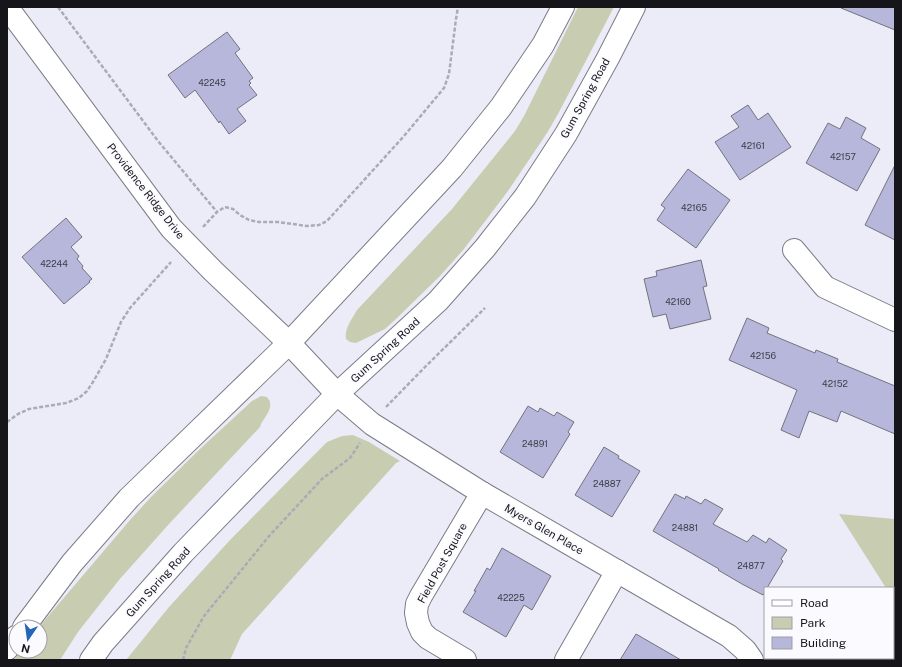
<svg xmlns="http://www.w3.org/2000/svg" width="902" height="667" font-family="'Public Sans',sans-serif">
  <rect width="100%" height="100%" fill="#ececf8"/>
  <!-- green -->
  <g fill="#c8cdb2">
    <path d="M578 7H614L558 114 547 133 508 191 464 249 440 276 397 318 385 329 356 343 350 342 346 339C344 329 352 319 357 310L452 209 515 131 524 116Z"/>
    <path d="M261 396 267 397C268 399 270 400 270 403 272 411 262 419 260 427L169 524 119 580 78 632 60 660H14L21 651H40V627H39L130 520 151 497 201 448 252 401Z"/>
    <path d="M353 435 369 442 400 461 396 463 242 634 230 660H126L169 607 230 540 307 462 327 442 342 436Z"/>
    <path d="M839 514 895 519V602L893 598V588H886Z"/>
  </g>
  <!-- building -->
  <g fill="#b7b7db" stroke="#73737e">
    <path d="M841 7H895V30L841 8Z"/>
    <path d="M227 32 240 49 235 53 253 78 249 81 251 83 249 85 257 95 237 109 246 121 229 134 220 121 219 123 195 90 185 98 168 75Z"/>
    <path d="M748 105 758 120 768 113 791 147 740 180 715 142 739 127 731 116Z"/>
    <path d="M846 117 866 128 861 138 880 149 857 191 806 163 828 123 840 129Z"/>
    <path d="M895 165V240L865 225Z"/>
    <path d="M688 169 730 200 696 248 657 220 665 208 661 205Z"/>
    <path d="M66 218 82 237 71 247 79 256 77 259 83 266 82 268 92 279 89 281 90 282 64 304 22 257Z"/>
    <path d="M701 260 707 286 703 287 711 319 670 329 666 314 653 317 644 279 657 276 656 271Z"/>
    <path d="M747 318 769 328 767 333 815 353 816 350 838 359 837 362 895 386V434L841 411 837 422 809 411 799 438 781 430 797 390 729 360Z"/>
    <path d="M528 406 538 412 540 408 554 416 557 412 574 422 568 432 570 434 543 478 500 452Z"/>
    <path d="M604 447 619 456 618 458 640 471 612 517 575 495Z"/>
    <path d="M675 494 685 499 686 496 701 504 705 499 723 509 713 524 747 542 753 535 766 543 769 538 787 550 781 559 783 561 767 588H765V592L763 595 742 584 718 570 719 569 653 531Z"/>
    <path d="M502 548 551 576 532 610 524 605 506 637 463 612 476 591H474L487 568 490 570Z"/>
    <path d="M636 634 681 660H620Z"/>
  </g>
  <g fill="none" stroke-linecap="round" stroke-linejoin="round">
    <defs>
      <g id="minor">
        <path d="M7 7 171 228 213 271 289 343 337 394 372 424 482 493 729 636 745 650 752 660"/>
        <path d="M794 250 825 287 895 320"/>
        <path d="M465 660 428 638 422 632 418 623 416 613 417 604 421 596 482 493"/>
        <path d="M566 660 617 571"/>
      </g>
      <g id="secondary">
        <path d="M24 627 72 563 129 498 289 343 452 168 501 107 543 45 563 7"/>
        <path d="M7 649 16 637"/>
        <path d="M91 660 103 643 183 553 337 394 438 301 485 248 525 197 566 134 608 58 634 7"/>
      </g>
    </defs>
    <!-- minor casing -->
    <use href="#minor" stroke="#7b7c86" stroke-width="24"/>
    <!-- secondary casing -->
    <use href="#secondary" stroke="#7b7c86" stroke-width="24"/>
    <!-- path -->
    <g stroke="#ababb4" stroke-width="2.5" stroke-dasharray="4 2" stroke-linecap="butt">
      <path d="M58 7 158 141 217 212"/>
      <path d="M203 227 217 212 225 207 233 209 240 215 249 220 259 222H278L307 226 319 225 327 221 404 136 444 88 449 74 456 19 458 7"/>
      <path d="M386 407 425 367 485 308"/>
      <path d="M7 422 18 414 29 409 66 403 79 398 87 391 93 382 106 359 121 322 130 308 171 262"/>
      <path d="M183 660 186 648 204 616 270 535 322 479 350 458 360 443"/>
    </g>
    <!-- minor -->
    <use href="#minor" stroke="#fff" stroke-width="22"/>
    <!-- secondary -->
    <use href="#secondary" stroke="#fff" stroke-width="22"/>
  </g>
  <g text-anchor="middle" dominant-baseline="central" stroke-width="4" stroke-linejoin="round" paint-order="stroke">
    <!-- number labels -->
    <g font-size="9" fill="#3e3e4a">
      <text x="212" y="82">42245</text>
      <text x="753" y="145">42161</text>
      <text x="843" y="156">42157</text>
      <text x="694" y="207">42165</text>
      <text x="54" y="263">42244</text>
      <text x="678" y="301">42160</text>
      <text x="763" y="355">42156</text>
      <text x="835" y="383">42152</text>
      <text x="535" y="443">24891</text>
      <text x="607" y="483">24887</text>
      <text x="685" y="527">24881</text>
      <text x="751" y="565">24877</text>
      <text x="511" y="597">42225</text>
    </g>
    <!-- street labels -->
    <g font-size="11" fill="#16161a" stroke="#fafaff">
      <text transform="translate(585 98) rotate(-61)">Gum Spring Road</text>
      <text transform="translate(146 191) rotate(52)">Providence Ridge Drive</text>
      <text transform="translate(385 350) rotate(-43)">Gum Spring Road</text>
      <text transform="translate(544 529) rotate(30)">Myers Glen Place</text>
      <text transform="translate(442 563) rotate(-61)">Field Post Square</text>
      <text transform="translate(158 582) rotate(-48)">Gum Spring Road</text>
    </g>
  </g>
  <!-- border -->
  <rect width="902" height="667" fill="none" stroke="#16161a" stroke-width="16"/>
  <!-- legend -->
  <rect x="764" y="587" width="130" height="72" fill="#fafaff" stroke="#9f9fa3"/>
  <rect x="772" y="600" width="20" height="6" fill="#ffffff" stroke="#9f9fa3"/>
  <text x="800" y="607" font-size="12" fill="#16161a">Road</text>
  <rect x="772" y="617" width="20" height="12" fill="#c8cdb2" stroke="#9f9fa3"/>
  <text x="800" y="627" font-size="12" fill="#16161a">Park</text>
  <rect x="772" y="637" width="20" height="12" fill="#b7b7db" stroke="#9f9fa3"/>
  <text x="800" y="647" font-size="12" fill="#16161a">Building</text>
  <!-- north arrow -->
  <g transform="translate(28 639) rotate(193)"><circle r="19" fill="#fafaff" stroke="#9f9fa3"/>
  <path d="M0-3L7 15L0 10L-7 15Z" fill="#2366b7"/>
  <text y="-6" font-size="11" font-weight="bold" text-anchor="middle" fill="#16161a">N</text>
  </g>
</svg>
